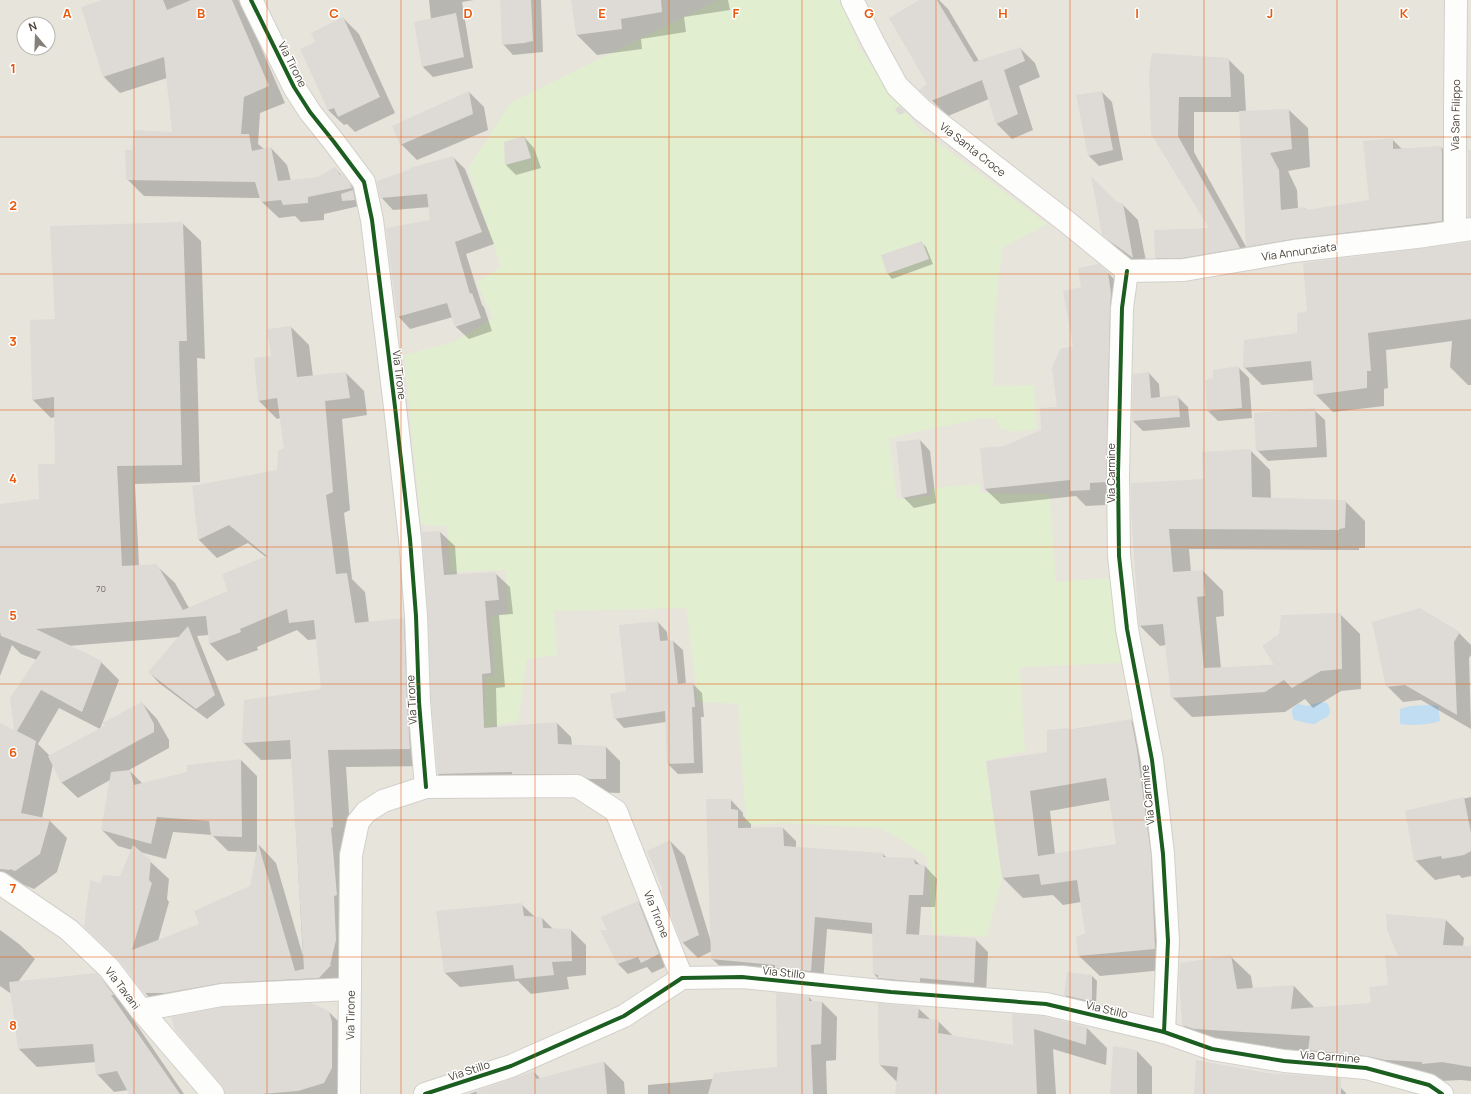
<svg xmlns="http://www.w3.org/2000/svg" width="1471" height="1094" font-family="Manrope,sans-serif">
  <rect width="100%" height="100%" fill="#f4f2ee"/>
  <!-- residential -->
  <path fill="#e7e4dc" fill-rule="evenodd" d="M0 0H1471V1094H0ZM24 24H48V48H24Z"/>
  <!-- green -->
  <path fill="#e1eecf" d="M718 0H841L859 47 890 92 918 128 1047 224 1002 248 994 324 993 386 1034 385 1037 429 1013 432 1000 428 996 419 982 418 889 438 897 500 932 495V488L980 484V493L1050 494 1056 582 1112 578 1125 663 1020 667 1025 751 986 761 1002 878 987 937 933 934 926 855 881 828 785 823 746 825 738 704 698 702 686 608 554 611 557 655 527 659 518 721 484 728 485 677 494 676 491 616 507 614 506 570 450 572 447 526 421 525 404 355 454 342 493 318 476 282 501 267 468 169 510 103Z"/>
  <!-- water -->
  <g fill="#c0ddf1">
    <path d="M1321 702 1327 703C1332 712 1331 716 1321 720 1319 721 1316 724 1313 724 1309 724 1299 721 1294 720L1292 714V709L1298 704 1307 706Z"/>
    <path d="M1427 705 1438 706 1440 721C1426 725 1414 726 1400 724V709L1410 706Z"/>
  </g>
  <!-- shadow -->
  <g fill="#0003" fill-rule="evenodd">
    <path d="M105 0H238L242 4 285 103 260 113 258 144 264 149 271 148 287 165 291 181 318 178 335 168 368 204 324 214V220L301 222 295 216 279 218 262 202 261 198 144 196 127 179 133 151 173 133 167 78 120 93 103 76Z"/>
    <path d="M429 0H474L462 2 473 68 433 77 423 67 431 19Z"/>
    <path d="M501 0H541L543 52 513 55 503 44Z"/>
    <path d="M572 0H728L730 10 684 17 686 32 641 39 642 49 597 55 577 35Z"/>
    <path d="M921 0H939L948 9 979 61 1020 48 1035 63 1040 77 1019 86 1033 130 1012 139 997 124 989 99 948 116 921 90 928 85Z"/>
    <path d="M343 18 359 34 395 113 355 132 347 124 344 125 328 110 316 43Z"/>
    <path d="M1228 59 1244 75 1246 112 1289 110 1308 128 1310 167 1288 171 1297 190 1298 209 1305 208 1308 211 1370 201 1392 139 1402 149 1441 147 1459 166 1461 239 1266 265 1248 246 1240 112H1194V152L1255 263 1171 273 1156 258 1211 229 1150 73Z"/>
    <path d="M469 92 484 107 488 130 417 160 401 144Z"/>
    <path d="M1102 92 1112 102 1123 160 1099 166 1088 155Z"/>
    <path d="M524 137 534 148 541 168 516 175 506 165Z"/>
    <path d="M453 157 465 169 494 244 466 254 482 305 484 307 492 331 469 339 456 327 453 317 410 329 398 316 431 221 430 207 393 210 381 197Z"/>
    <path d="M1117 203 1122 204 1138 220 1148 272 1119 250 1103 234Z"/>
    <path d="M182 223 201 241 205 359 197 358 200 482 135 484 139 566 156 565 175 583 189 608 229 591 266 557 248 543 217 558 199 540 194 486 278 471 285 449 281 418 277 419 259 401 255 359 272 357 291 327 309 345 313 377 346 373 364 391 367 415 342 419 350 510 344 513 352 579 365 592 369 623 403 619 421 637 428 766 346 767 351 845 348 982 163 1011 145 993 101 884 121 877 132 850 118 846 102 830 110 780 78 798 62 783 53 764 42 818 49 820 67 838 57 872 34 889 0 875V724L16 732 37 660 21 654 12 645 0 676V505L40 500 56 465 55 417 51 418 33 400 31 321 56 320ZM297 630 308 640 317 639 322 690 243 742 261 760 292 759 303 956 276 863 259 845 257 850V776L241 760 188 766V773L143 784 129 770 169 748V740L157 719 142 703 104 723 106 726 100 729 119 680 101 662 68 646 180 637 149 672 159 683 207 719 225 705 197 636 209 635V643L227 661 258 650 257 647ZM59 708 100 729 50 756 38 744ZM173 832 212 835 228 851 258 852 251 887 200 925 158 941 169 902 167 899 169 879 140 852 166 859Z"/>
    <path d="M921 242 926 247 933 264 892 279 888 274 882 256Z"/>
    <path d="M1471 243V385H1468L1450 367 1452 341 1386 350 1388 388 1384 389V406L1333 412 1315 394 1314 380 1262 385 1244 367 1298 334 1309 312Z"/>
    <path d="M1108 273 1123 288 1121 497 1105 498V505L1086 506 1076 496 1001 504 985 489 982 449 1005 447 1042 431 1058 407 1074 346Z"/>
    <path d="M1238 367 1249 378 1252 418 1218 421 1208 411Z"/>
    <path d="M1149 373 1159 384 1160 398 1177 396 1188 407 1190 427 1143 431 1133 421 1134 375Z"/>
    <path d="M1314 410 1325 420 1327 457 1268 461 1257 450Z"/>
    <path d="M920 440 930 451 936 503 914 508 903 497Z"/>
    <path d="M1250 450 1270 470 1271 499 1345 501 1365 521V548H1359V550L1189 549 1191 572 1203 571 1223 591 1224 616 1216 617 1221 668 1276 665 1280 635 1340 614 1360 634 1361 689 1341 691 1313 708 1305 699 1285 712 1192 717 1172 697 1166 645 1160 646 1140 626 1132 513 1204 480Z"/>
    <path d="M440 532 455 546 457 575 495 573 510 587 513 614 499 615 505 687 496 688 497 728 557 723 571 737 572 745 606 747 620 761V793L453 788 438 774Z"/>
    <path d="M658 622 667 632 668 641H673L683 650 686 684 692 683 702 693 704 717H701L703 773 678 774 668 764 666 722 624 728 615 718Z"/>
    <path d="M1459 633 1471 645V655L1469 658 1471 729 1421 700 1403 702 1387 686Z"/>
    <path d="M1131 720 1152 741 1175 969 1100 976 1079 956 1086 934 1081 902 1063 905 1053 895 1023 898 1003 878 987 762 1048 753 1067 729 1069 730ZM1111 800 1117 845 1055 854 1050 811Z"/>
    <path d="M1471 797V876L1462 878 1459 875 1435 880 1415 860 1406 811Z"/>
    <path d="M731 800 743 813V816L751 824V829L783 828 796 841V848L883 854 887 858 914 859 921 866H925L937 879 935 907H921L919 936 975 939 988 952 986 995 886 987 874 974 873 934 827 929 823 983 725 971 712 959V951L698 958 683 943 664 890 670 841 685 856 711 942Z"/>
    <path d="M638 902 648 912 669 965 652 973 647 967 628 974 618 964 609 931Z"/>
    <path d="M521 904 535 917 542 918 554 930H571L586 945V975L567 977 569 989 531 994 518 981 460 987 445 973Z"/>
    <path d="M1446 920 1464 938 1463 946 1471 947V1081L1461 1080 1441 1081 1203 1045 1183 1025 1230 956 1251 976 1253 989 1294 986 1314 1007V1009L1372 1004 1389 986 1399 957Z"/>
    <path d="M0 930 19 944 35 959 18 982 96 974 114 992 130 1012H128L184 1094H130L128 1090 114 1092 97 1074 96 1062 37 1067 19 1049 12 991 10 993 0 986Z"/>
    <path d="M1092 976 1097 981 1096 1005 1070 1000 1065 995Z"/>
    <path d="M809 997 813 1002H822L837 1017 836 1060 826 1061 827 1094H648V1085L713 1079 778 1068Z"/>
    <path d="M918 1008 931 1020 938 1021 954 1037 1014 1047 1013 1015 1087 1028 1107 1048 1106 1065 1053 1049 1056 1094H896L897 1082 880 1065Z"/>
    <path d="M329 1012 347 1030 346 1094H226Z"/>
    <path d="M1137 1051 1152 1067V1094H1111Z"/>
    <path d="M604 1062 624 1082 625 1094H469L534 1072 541 1079Z"/>
    <path d="M1267 1074 1332 1079 1346 1093V1094H1195Z"/>
  </g>
  <!-- building -->
  <g fill="#dedbd6" fill-rule="evenodd">
    <path d="M102 0H163L167 10 191 0H232L269 86 244 97 241 134H249L252 151 271 147 278 181 318 177 335 167 340 175 343 174 352 188 308 197V203L283 205 281 200 261 202 255 182 126 180 125 150H132L134 130 172 132 164 57 103 77 81 7Z"/>
    <path d="M500 0H531L533 41 524 43 502 45Z"/>
    <path d="M571 0H661L662 12 621 19 622 29 576 35Z"/>
    <path d="M919 0H937L974 62 1020 47 1025 61 1004 70 1018 114 996 124 982 80 931 101 919 90 927 84 889 18Z"/>
    <path d="M456 13 464 57 422 67 414 22Z"/>
    <path d="M343 17 380 97 338 117 334 108 328 110 300 49 315 42 311 33Z"/>
    <path d="M1152 53 1229 58 1231 97H1179L1178 136 1240 248 1183 258H1155L1154 230 1209 228 1151 134 1149 73Z"/>
    <path d="M469 91 473 114 400 145 392 126Z"/>
    <path d="M1102 91 1113 150 1088 156 1076 95Z"/>
    <path d="M899 106 906 112 899 115 895 109Z"/>
    <path d="M1289 109 1292 149 1270 153 1279 170 1281 210 1305 207 1306 210 1369 200 1363 141 1393 138V149L1441 146 1442 152V221L1293 239 1246 247 1239 111Z"/>
    <path d="M524 136 531 158 505 165 504 142Z"/>
    <rect x="1468" y="150" width="3" height="67"/>
    <path d="M453 156 482 232 455 242 470 294 472 293 481 318 455 327 447 303 397 317 386 228 430 220 427 194 380 198 377 181 411 169 410 168Z"/>
    <path d="M1091 176 1117 202 1123 203 1133 258 1102 235Z"/>
    <path d="M353 190 355 200 342 201 341 194Z"/>
    <path d="M183 222 187 341H179L182 465 117 466 122 566 157 564 183 610 228 591 222 574 267 556 229 525 198 540 192 486 277 470 278 451 284 448 277 398 258 401 254 358 271 356 267 329 291 326 297 377 346 372 350 398 325 401 333 492 326 495 336 574 347 573 355 623 404 618 407 702 410 749 328 750 333 827 331 828 337 895 334 896 336 940 330 965 332 964 319 978 221 983 165 993H144L118 959 84 927 90 880 100 883 103 875 120 876 133 845 151 860 149 880 152 883 132 950 199 924 194 911 250 886 258 843 295 971 304 969 290 740 242 743 244 700 321 689 314 620 289 623 287 609 240 629 241 632 209 644 206 616 36 629 102 661 82 712 41 690 17 731 36 741 21 813 50 819 40 854 15 871 10 869V870L0 869V723L14 730 10 698 41 652 1 636 0 632V504L39 499 38 464H55L54 397 32 400 30 320 55 319 50 226Z"/>
    <path d="M922 241 929 259 887 274 881 255Z"/>
    <path d="M1471 242V319L1368 333 1371 371H1367V388L1314 395 1311 361 1243 368 1244 340 1297 333V313L1307 311 1303 263 1426 248Z"/>
    <path d="M1099 264 1108 272 1111 293 1110 308 1106 482 1090 483V490L1070 491V480L984 489 980 448 1004 446 1041 430 1040 408 1057 407 1052 368 1060 349 1073 346 1063 291 1081 287 1078 268Z"/>
    <path d="M1239 366 1242 408 1207 411 1205 380 1213 378V370Z"/>
    <path d="M1149 372 1151 398 1178 395 1180 417 1132 421 1133 374Z"/>
    <path d="M1315 408 1317 447 1256 451 1254 413Z"/>
    <path d="M920 439 927 493 902 498 896 442Z"/>
    <path d="M1251 449 1252 497 1346 500 1345 528 1339 529V530L1169 529 1173 572 1203 570 1205 596 1197 597 1204 668 1274 665 1262 646 1279 634 1281 615 1341 613 1342 669 1321 671 1292 688 1284 680 1265 692 1171 698 1163 624 1139 626 1131 513V483L1203 479 1202 452Z"/>
    <path d="M440 531 444 575 496 572 499 600 485 601 491 673 482 674 484 728 557 722 558 744 606 746V779H589L577 774H512V772L438 774 431 701 428 616 422 532Z"/>
    <path d="M1420 608 1460 632 1454 642 1457 715 1405 685 1386 687 1372 622Z"/>
    <path d="M658 621 660 641 673 640 678 684 693 682 695 707H692L694 763 667 764 665 711 614 719 610 694 626 691 619 625Z"/>
    <path d="M188 626 215 695 196 709 148 672Z"/>
    <path d="M142 702 154 724V732L61 783 48 756 106 725 102 723Z"/>
    <path d="M1131 719 1137 750 1151 855 1155 949 1078 956 1076 937 1085 933 1077 880 1041 885 1039 874 1002 878 986 761 1047 752V730L1068 728V730ZM1106 778 1116 844 1038 856 1030 791Z"/>
    <path d="M241 759 242 837 211 836 209 821 157 817 151 844 101 830 111 772 130 770 134 785 187 772V765Z"/>
    <path d="M1464 797 1471 833V851L1464 855 1442 859 1441 856 1414 861 1405 811Z"/>
    <path d="M706 799H731V809L738 810V828L783 827 784 846 884 853 883 857 914 858 915 864 925 865 923 895H909L906 934 976 938 974 983 920 978V982L878 978V975L873 974 872 923 815 917 811 971 775 968V965L711 959Z"/>
    <path d="M670 840 699 935 682 943 661 890H663L647 851Z"/>
    <path d="M638 901 659 954 641 963 638 957 617 964 600 930H607L601 917Z"/>
    <path d="M522 903 524 916 542 917 543 928 571 929 572 961 552 962 554 975 515 979 513 965 444 973 436 911Z"/>
    <path d="M1386 914 1446 919 1443 945 1471 946V1067L1442 1062 1422 1064V1062L1385 1060 1367 1056 1308 1050 1310 1036 1194 1029 1182 1025 1179 980 1180 963 1231 955 1237 989 1294 985 1291 1009 1371 1003 1369 987 1388 985 1385 955 1398 956 1387 930Z"/>
    <path d="M1067 972 1092 975V1000H1089V1001L1064 995Z"/>
    <path d="M97 973 114 995H111L180 1094H129L117 1071 96 1075 93 1044 18 1049 9 982Z"/>
    <path d="M776 993 809 996V1001H822L821 1044 811 1045 813 1094H708L714 1073 777 1067Z"/>
    <path d="M311 1003 329 1011 332 1022V1068L324 1083 298 1091 261 1094H225L222 1086 175 1030 171 1017 223 1007Z"/>
    <path d="M878 1003 919 1007 918 1018 939 1020 938 1033 1013 1045 1012 1014 1044 1016 1087 1027 1086 1045 1034 1029 1037 1094H895L898 1067 879 1065Z"/>
    <path d="M1113 1046 1137 1050V1094H1110Z"/>
    <path d="M1196 1060 1267 1073 1341 1078V1094H1194Z"/>
    <path d="M604 1061 607 1094H477L476 1091 534 1071 536 1079Z"/>
  </g>
  <g fill="none" stroke-linecap="round" stroke-linejoin="round">
    <defs>
      <g id="minor">
        <path d="M251 0 294 87 310 112 334 142 364 182 372 220 395 407 410 539 416 616 419 702 426 787"/>
        <path d="M852 0 873 42 897 86 922 110 1067 222 1127 271"/>
        <path d="M1455 230V109L1456 0"/>
        <path d="M1127 271 1122 308 1118 474 1119 556 1127 629 1152 760 1163 854 1168 941 1164 1032"/>
        <path d="M1127 271 1184 270 1294 251 1425 236 1471 229"/>
        <path d="M0 883 69 930 109 968 141 1010 213 1094"/>
        <path d="M141 1010 222 995 350 989"/>
        <path d="M349 1094 351 855 358 822 366 812 383 801 426 787 577 786 616 811 682 978"/>
        <path d="M425 1094 511 1066 624 1016 682 978 742 977 891 992 1046 1004 1164 1032 1212 1049 1284 1061 1366 1068 1429 1085 1442 1094"/>
      </g>
    </defs>
    <!-- minor casing -->
    <use href="#minor" stroke="#d2d0cb" stroke-width="24"/>
    <!-- minor -->
    <use href="#minor" stroke="#fdfdfc" stroke-width="22"/>
    <defs>
      <g id="cycleway">
        <path d="M251 0 294 87 310 112 334 142 364 182 372 220 395 407 410 539 416 616 419 702 426 787"/>
        <path d="M1127 271 1122 308 1118 474 1119 556 1127 629 1152 760 1163 854 1168 941 1164 1032"/>
        <path d="M425 1094 511 1066 624 1016 682 978 742 977 891 992 1046 1004 1164 1032 1212 1049 1284 1061 1366 1068 1429 1085 1442 1094"/>
      </g>
    </defs>
    <!-- cycleway casing -->
    <use href="#cycleway" stroke="#fff" stroke-width="6"/>
    <!-- cycleway -->
    <use href="#cycleway" stroke="#1b5e20" stroke-width="4"/>
  </g>
  <!-- grid -->
  <path fill="none" stroke="#e8590c" stroke-width="1" stroke-opacity="0.55" d="M134 0V1094M267 0V1094M401 0V1094M535 0V1094M669 0V1094M802 0V1094M936 0V1094M1070 0V1094M1204 0V1094M1337 0V1094M0 137H1471M0 274H1471M0 410H1471M0 547H1471M0 684H1471M0 820H1471M0 957H1471"/>
  <g text-anchor="middle" dominant-baseline="central" stroke-width="3" stroke-linejoin="round" paint-order="stroke">
    <!-- number labels -->
    <g font-size="9" fill="#706a61">
      <text x="101" y="588">70</text>
    </g>
    <!-- street labels -->
    <g font-size="11" fill="#4b4439" stroke="#fff">
      <text transform="translate(293 64) rotate(63)">Via Tirone</text>
      <text transform="translate(1455 115) rotate(-89)">Via San Filippo</text>
      <text transform="translate(973 149) rotate(38)">Via Santa Croce</text>
      <text transform="translate(1299 251) rotate(-8)">Via Annunziata</text>
      <text transform="translate(400 375) rotate(83)">Via Tirone</text>
      <text transform="translate(1110 473) rotate(-90)">Via Carmine</text>
      <text transform="translate(411 700) rotate(-93)">Via Tirone</text>
      <text transform="translate(1147 795) rotate(-96)">Via Carmine</text>
      <text transform="translate(657 914) rotate(68)">Via Tirone</text>
      <text transform="translate(784 972) rotate(6)">Via Stillo</text>
      <text transform="translate(123 988) rotate(53)">Via Tavani</text>
      <text transform="translate(1107 1009) rotate(13)">Via Stillo</text>
      <text transform="translate(350 1015) rotate(-89)">Via Tirone</text>
      <text transform="translate(1330 1056) rotate(4)">Via Carmine</text>
      <text transform="translate(469 1070) rotate(-18)">Via Stillo</text>
    </g>
  </g>
  <g font-size="13" text-anchor="middle" font-weight="bold" fill="#e8590c" stroke="#fff" stroke-width="3" stroke-linejoin="round" paint-order="stroke">
    <text x="67" y="18">A</text>
    <text x="201" y="18">B</text>
    <text x="334" y="18">C</text>
    <text x="468" y="18">D</text>
    <text x="602" y="18">E</text>
    <text x="736" y="18">F</text>
    <text x="869" y="18">G</text>
    <text x="1003" y="18">H</text>
    <text x="1137" y="18">I</text>
    <text x="1270" y="18">J</text>
    <text x="1404" y="18">K</text>
    <text x="13" y="73">1</text>
    <text x="13" y="210">2</text>
    <text x="13" y="346">3</text>
    <text x="13" y="483">4</text>
    <text x="13" y="620">5</text>
    <text x="13" y="757">6</text>
    <text x="13" y="893">7</text>
    <text x="13" y="1030">8</text>
  </g>
  <!-- north arrow -->
  <g transform="translate(36 36) rotate(341)"><circle r="19" fill="#ffffff" stroke="#b7b4b0"/>
  <path d="M0-3L7 15L0 10L-7 15Z" fill="#868178"/>
  <text y="-6" font-size="11" font-weight="bold" text-anchor="middle" fill="#4b4439">N</text>
  </g>
</svg>
